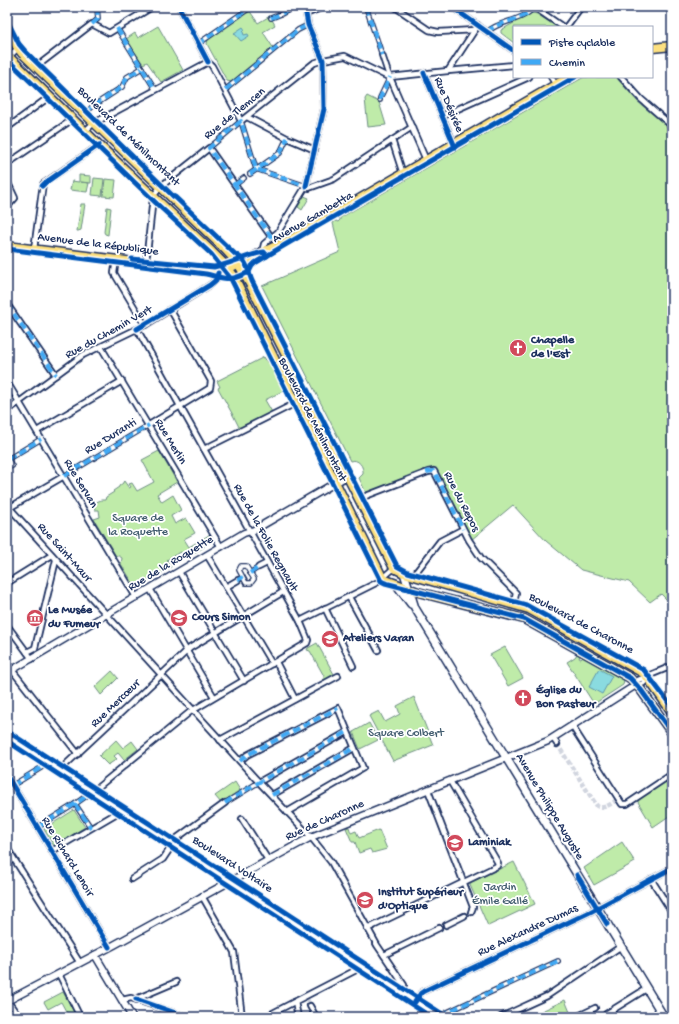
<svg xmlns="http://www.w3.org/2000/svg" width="679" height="1024" font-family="'Gochi Hand',sans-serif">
  <rect width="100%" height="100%" fill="#fff"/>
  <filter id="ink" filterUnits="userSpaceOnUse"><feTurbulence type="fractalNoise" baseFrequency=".025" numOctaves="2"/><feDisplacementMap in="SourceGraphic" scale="8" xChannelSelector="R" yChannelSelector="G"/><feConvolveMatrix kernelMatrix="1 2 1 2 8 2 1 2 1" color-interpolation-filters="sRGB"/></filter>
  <g filter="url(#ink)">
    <!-- green -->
    <g fill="#bfeba9" stroke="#6d8d84">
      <path d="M249 10 258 23 270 16 275 25 263 32 274 49 232 82 227 81 207 44 208 39Z"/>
      <path d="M532 13 537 14 557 27H514V43L501 33V30Z"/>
      <path d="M158 26 183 70 161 82 147 62 143 64 126 39 135 33 138 38Z"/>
      <path d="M584 77H616L637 101 672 131V597L667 600 661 594 650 602 629 582 581 570 546 541 513 505 471 540 434 467 366 493 359 478 363 474C364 466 358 458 350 461L262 286 340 252 333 223 336 221 338 222 340 220V218Z"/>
      <path d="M367 96 379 102 386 125 368 127 365 99Z"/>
      <path d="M79 175 91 176V183L80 182 89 183 87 192 70 190 72 181 79 182Z"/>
      <path d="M94 178 104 179 102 196 92 195Z"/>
      <path d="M105 179 116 180 114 197 103 196Z"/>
      <path d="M304 196 309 198 302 210 298 207Z"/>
      <path d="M81 204H85L81 230 78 231H77Z"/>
      <path d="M107 207 111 208 108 235 105 234 104 232Z"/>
      <path d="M264 357 267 362 269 361 283 391 265 400 272 412 240 429 234 417 218 388 220 387 217 381Z"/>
      <path d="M159 451 177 482 157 494 162 502 173 495 181 510 171 516 175 524 186 518 195 533 184 539 189 547 209 535 210 537 202 542 204 547 185 558 181 552 171 557 169 559H168L167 560 171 567 137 587 134 583H133L121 564 122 558 119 556H116L94 519 100 517 99 510H95L94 506 88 504 91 501 94 503 101 500H105L106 497 114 492 113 491 119 487V486L123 483V482L124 481 129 488 131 487 129 484 132 483 137 491 154 482 142 460Z"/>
      <path d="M317 643 335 676 325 681 323 680 324 676 310 651 307 650 308 648Z"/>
      <path d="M505 647 523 678 508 686 490 655Z"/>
      <path d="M577 654 580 656 579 658 581 659 583 657 624 680 623 685 594 704 567 662 575 657Z"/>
      <path d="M112 671 118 678 101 695 95 687Z"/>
      <path d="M414 697 433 745 393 761 369 716 379 711 385 722 400 714 397 706Z"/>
      <path d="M369 723 378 740 360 749 353 732Z"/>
      <path d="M116 740 123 748 132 741 138 749 124 760 118 753 114 756 117 759 108 765 99 756Z"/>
      <path d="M672 778V814L653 827 638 802V800Z"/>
      <path d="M235 782 240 790 221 803 215 796Z"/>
      <path d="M74 810 85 827 54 846 44 829Z"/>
      <path d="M349 827 351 833 356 831 359 838 379 830 387 849 372 853 370 849 359 853 355 842H352L346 828Z"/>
      <path d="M622 842 635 862 594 885 584 868Z"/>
      <path d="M514 862 535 904 488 926 470 885V883Z"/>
      <path d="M63 992 77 1017H69L61 1002 48 1009 44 1002Z"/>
      <path d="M565 1000 572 1017H529Z"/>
    </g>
    <!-- water -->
    <g fill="#8adbe0" stroke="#5e96ac">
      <path d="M243 27 245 30 243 32 244 35 248 34 249 36 241 41 234 33Z"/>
      <path d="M599 669 612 676 602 694 589 687Z"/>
    </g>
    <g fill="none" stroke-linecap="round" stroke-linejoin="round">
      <!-- minor-tunnel -->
      <g stroke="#d1d5df" stroke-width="4.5" stroke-dasharray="4.5 2" stroke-linecap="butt">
        <path d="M557 744 597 806C604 810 612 803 618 799"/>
        <path d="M307 999 310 1006"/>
      </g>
      <defs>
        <g id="pedestrian">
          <path d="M366 7 382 55"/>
          <path d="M271 18 281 14 294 7"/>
          <path d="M92 24 98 19 97 7"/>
          <path d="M117 28 155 89"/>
          <path d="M487 32C499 20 523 22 534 7"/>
          <path d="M198 44 251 7"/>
          <path d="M225 90 298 30 308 25"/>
          <path d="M380 100V98L390 77"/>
          <path d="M85 114 93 106 122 87 127 77 142 68"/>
          <path d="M209 148 241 121 256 169 306 186"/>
          <path d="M250 174 280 153 287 138"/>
          <path d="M235 185 244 178"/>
          <path d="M7 458 12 466"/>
          <path d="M8 459 41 439"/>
          <path d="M64 476 149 425"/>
          <path d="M241 566H246L254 579 251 583H246L239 570Z"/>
          <path d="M250 573 259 567"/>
          <path d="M13 785 49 763"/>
          <path d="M225 803 259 782"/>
          <path d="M75 804 91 828"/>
          <path d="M38 827 75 804 92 792"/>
          <path d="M437 1017 558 961"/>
        </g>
        <g id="minor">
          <path d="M179 7 208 62 212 66 241 121 314 63 323 60 345 56 386 76 390 77 448 71 478 25"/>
          <path d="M395 7 429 30 438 32 475 30"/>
          <path d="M452 7 514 51"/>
          <path d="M534 7 563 27"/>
          <path d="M306 14 323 7"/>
          <path d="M566 27 581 7"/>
          <path d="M382 55 388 73 426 160"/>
          <path d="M9 57 18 48"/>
          <path d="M36 67 92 24 109 33 152 7"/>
          <path d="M448 71 514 65"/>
          <path d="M424 73 454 144"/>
          <path d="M551 77 556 85"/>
          <path d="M621 77 641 99 672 126"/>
          <path d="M442 116 529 77"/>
          <path d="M247 117 287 138 315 150"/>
          <path d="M7 128 49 97"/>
          <path d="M85 131 94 123 208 62"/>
          <path d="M392 140 403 174"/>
          <path d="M7 164 73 119"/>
          <path d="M7 181 15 198 7 207"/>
          <path d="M306 186 309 188 334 179 412 127"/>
          <path d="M34 249 43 184 99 145"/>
          <path d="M264 252 263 248 264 244 278 232 306 186 324 109 323 60 308 25 305 7"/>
          <path d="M116 260 114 273 145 325"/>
          <path d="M146 263 153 197 160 187 209 148 272 238"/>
          <path d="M7 304 56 375"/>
          <path d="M101 347 221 547"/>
          <path d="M7 382 136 597"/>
          <path d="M7 411 83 355 145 325 210 285 217 279 218 273"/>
          <path d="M149 425 210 388 211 381 170 309"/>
          <path d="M37 431 122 381"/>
          <path d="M204 449 296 403"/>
          <path d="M358 499 428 472 434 471 469 540 481 558 516 593 514 604"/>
          <path d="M7 505 255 778 311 837 331 862 377 945 404 985 402 993"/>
          <path d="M9 508 64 476"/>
          <path d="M207 555 272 664"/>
          <path d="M259 567 267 563"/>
          <path d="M179 572 244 681"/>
          <path d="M413 576 440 541 463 529"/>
          <path d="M7 583 52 555"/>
          <path d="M226 587 238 580"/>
          <path d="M150 589 214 697"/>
          <path d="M349 597 378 650"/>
          <path d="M325 608 353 666"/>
          <path d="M300 621 378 582 394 568"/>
          <path d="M7 625 32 659"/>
          <path d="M27 652 35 648 56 560"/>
          <path d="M276 662 295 699"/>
          <path d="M12 670 78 754"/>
          <path d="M647 677C646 683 642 685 636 685V681L638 680 672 666"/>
          <path d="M572 726 622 804H627L672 774"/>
          <path d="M553 738 557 744"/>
          <path d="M220 740 338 676"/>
          <path d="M240 761 247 755 338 708 363 768 287 812"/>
          <path d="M60 770 190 648 283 592"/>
          <path d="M7 776 109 947"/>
          <path d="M259 782 347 732"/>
          <path d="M428 790 473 907 471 912"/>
          <path d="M92 792 190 712 307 643 308 640 300 621 137 329"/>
          <path d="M272 795 354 748"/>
          <path d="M242 819 268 860"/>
          <path d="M172 843 177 838 225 803"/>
          <path d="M7 848 80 963"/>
          <path d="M52 851 117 813 120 810"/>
          <path d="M132 879 163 859 173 844"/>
          <path d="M651 879 672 912"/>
          <path d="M202 896 234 952 242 1017"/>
          <path d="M446 925 464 916"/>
          <path d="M367 929 497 866 498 863 450 781"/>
          <path d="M384 955 439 928"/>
          <path d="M59 974 80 1017"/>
          <path d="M136 999 176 982"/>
          <path d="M7 1000 19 1017"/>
          <path d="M122 1000 131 998 187 1017"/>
          <path d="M295 1002 298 1017"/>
          <path d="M415 1002 421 993 424 991 590 912 672 868"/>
          <path d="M310 1006 316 1017"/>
          <path d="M265 1017 362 967"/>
          <path d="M501 1017 547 996 620 947"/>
          <path d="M576 1017 595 1008"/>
          <path d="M605 1017 606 1014 646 989"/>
        </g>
        <g id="tertiary">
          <path d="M7 673 244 533 254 530 347 476"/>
          <path d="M95 955 132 1017"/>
          <path d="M7 1001 114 945 311 837 548 741 636 685"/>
        </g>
        <g id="secondary">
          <path d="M404 573 415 608 664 1017"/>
          <path d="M396 584 411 604"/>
          <path d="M7 736 394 987 437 1017"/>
        </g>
        <g id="primary">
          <path d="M7 28 16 45 22 53 224 248 238 263 250 284 394 568 404 573 529 609 645 674 672 712"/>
          <path d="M652 48 672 46"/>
          <path d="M7 55 99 145 212 252 225 265 233 275 383 579 418 592 524 619 630 678 641 690 672 733"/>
          <path d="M7 246 222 273"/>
          <path d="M218 273 289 240 569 77"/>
        </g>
      </defs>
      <!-- pedestrian casing -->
      <use href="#pedestrian" stroke="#1b2f5e" stroke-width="6"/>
      <!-- minor casing -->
      <use href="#minor" stroke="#1b2f5e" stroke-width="8"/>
      <!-- tertiary casing -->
      <use href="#tertiary" stroke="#1b2f5e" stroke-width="9"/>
      <!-- secondary casing -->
      <use href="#secondary" stroke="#1b2f5e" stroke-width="10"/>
      <!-- primary casing -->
      <use href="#primary" stroke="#1b2f5e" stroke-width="11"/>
      <!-- pedestrian -->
      <use href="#pedestrian" stroke="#fff" stroke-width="3.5"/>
      <!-- minor -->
      <use href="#minor" stroke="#fff" stroke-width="4.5"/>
      <!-- tertiary -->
      <use href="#tertiary" stroke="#fff" stroke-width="6"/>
      <!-- secondary -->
      <use href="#secondary" stroke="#fff" stroke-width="7"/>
      <!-- primary -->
      <use href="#primary" stroke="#fde080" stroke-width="8"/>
      <!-- quiet -->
      <g stroke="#3fa9f5" stroke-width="4" stroke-dasharray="8 4" stroke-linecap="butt">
        <path d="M366 7 382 55"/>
        <path d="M271 18 281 14 294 7"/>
        <path d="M92 24 98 19 97 7"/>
        <path d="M117 28 155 89"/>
        <path d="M487 32C499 20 523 22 534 7"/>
        <path d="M198 44 251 7"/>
        <path d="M225 90 298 30 308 25"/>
        <path d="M380 100V98L390 77"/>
        <path d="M85 113 93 106 122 87 127 77 142 68"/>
        <path d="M250 174 280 153 287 138"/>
        <path d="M235 185 244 178"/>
        <path d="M272 238 209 148 241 121 256 169 306 186"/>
        <path d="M7 304 56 375"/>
        <path d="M8 459 41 439"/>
        <path d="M426 472 433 471 435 473 463 529"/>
        <path d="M64 476 149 425"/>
        <path d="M7 509 10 507"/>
        <path d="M250 573 259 567"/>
        <path d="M238 580 243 577"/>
        <path d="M7 670 8 672"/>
        <path d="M240 761 247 755 338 708"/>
        <path d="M13 785 47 764"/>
        <path d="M272 795 354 748"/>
        <path d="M225 803C264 778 306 756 347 732"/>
        <path d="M75 804 91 828"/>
        <path d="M38 827 75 804 91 793"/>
        <path d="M441 1015 558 961"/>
      </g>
      <defs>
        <g id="cycleway">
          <path d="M179 7 208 62"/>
          <path d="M452 7 514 51"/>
          <path d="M7 20 19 44 25 51 174 197H175L235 254C248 261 247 269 252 281L397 566 408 572 526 605 644 670 672 707"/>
          <path d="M7 59 157 204 211 254 231 279 381 581 385 583 524 619 630 678 641 690 672 733"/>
          <path d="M424 73 455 147"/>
          <path d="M42 186 45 183 99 145"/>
          <path d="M306 186 324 109 323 60 308 25 306 14"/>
          <path d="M7 249 206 274C227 279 229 282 249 272L252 266 255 263 285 245 575 77"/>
          <path d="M132 259 214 267C231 264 247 255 264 252L267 256"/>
          <path d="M137 329 210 285 216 280 218 273"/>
          <path d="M7 731 447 1017"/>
          <path d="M7 741 431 1017"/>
          <path d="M7 776 109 947"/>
          <path d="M577 875 607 924"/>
          <path d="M136 999 187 1017"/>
          <path d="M415 1002 421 993 424 991 590 912 672 868"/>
        </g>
      </defs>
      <!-- cycleway casing -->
      <use href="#cycleway" stroke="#fff" stroke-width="8"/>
      <!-- cycleway -->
      <use href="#cycleway" stroke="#0057b8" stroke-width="5"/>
    </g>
  </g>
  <!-- icons -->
  <defs>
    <symbol id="church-disc" viewBox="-11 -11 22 22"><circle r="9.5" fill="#d1495b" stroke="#fff"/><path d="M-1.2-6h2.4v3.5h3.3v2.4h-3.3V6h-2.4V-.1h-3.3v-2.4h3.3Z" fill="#fff"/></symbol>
    <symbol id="museum-disc" viewBox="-11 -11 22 22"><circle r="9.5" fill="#d1495b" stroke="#fff"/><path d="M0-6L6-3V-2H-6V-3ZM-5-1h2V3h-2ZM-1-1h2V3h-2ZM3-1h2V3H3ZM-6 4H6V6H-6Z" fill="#fff"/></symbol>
    <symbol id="university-disc" viewBox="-11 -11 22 22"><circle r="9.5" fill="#d1495b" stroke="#fff"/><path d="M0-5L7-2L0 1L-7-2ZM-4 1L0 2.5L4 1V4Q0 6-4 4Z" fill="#fff"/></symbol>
  </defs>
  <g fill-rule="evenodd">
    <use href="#church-disc" x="508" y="338" width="20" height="20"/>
    <use href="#museum-disc" x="25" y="608" width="20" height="20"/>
    <use href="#university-disc" x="169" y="608" width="20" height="20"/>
    <use href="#university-disc" x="320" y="629" width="20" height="20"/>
    <use href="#church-disc" x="513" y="688" width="20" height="20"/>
    <use href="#university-disc" x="445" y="833" width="20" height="20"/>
    <use href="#university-disc" x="355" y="890" width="20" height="20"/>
  </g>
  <g text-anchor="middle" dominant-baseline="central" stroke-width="3.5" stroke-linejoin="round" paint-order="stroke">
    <!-- street labels -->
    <g font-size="12" fill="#1b2f5e" stroke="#fff">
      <text transform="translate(448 105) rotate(67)">Rue Désirée</text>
      <text transform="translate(235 114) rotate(-39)">Rue de Tlemcen</text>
      <text transform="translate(128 137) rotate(44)">Boulevard de Ménilmontant</text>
      <text transform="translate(313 218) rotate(-30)">Avenue Gambetta</text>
      <text transform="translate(98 245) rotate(7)">Avenue de la République</text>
      <text transform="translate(109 333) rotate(-29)">Rue du Chemin Vert</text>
      <text transform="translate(312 420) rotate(63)">Boulevard de Ménilmontant</text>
      <text transform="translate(111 437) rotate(-31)">Rue Duranti</text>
      <text transform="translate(170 442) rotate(59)">Rue Merlin</text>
      <text transform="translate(80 484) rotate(59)">Rue Servan</text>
      <text transform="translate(461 502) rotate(63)">Rue du Repos</text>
      <text transform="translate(265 538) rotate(61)">Rue de la Folie Regnault</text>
      <text transform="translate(64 553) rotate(48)">Rue Saint-Maur</text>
      <text transform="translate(171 564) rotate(-31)">Rue de la Roquette</text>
      <text transform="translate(581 624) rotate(28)">Boulevard de Charonne</text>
      <text transform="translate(116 704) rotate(-44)">Rue Mercœur</text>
      <text transform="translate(549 807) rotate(59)">Avenue Philippe Auguste</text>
      <text transform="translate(325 821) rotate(-24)">Rue de Charonne</text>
      <text transform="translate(67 857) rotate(59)">Rue Richard Lenoir</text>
      <text transform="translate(232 865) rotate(33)">Boulevard Voltaire</text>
      <text transform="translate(528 931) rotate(-25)">Rue Alexandre Dumas</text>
    </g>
    <!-- poi labels -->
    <g font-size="12" font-weight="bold" fill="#1b2f5e" stroke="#fff" text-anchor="start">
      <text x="531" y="341">Chapelle<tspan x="531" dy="14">de l'Est</tspan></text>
      <text x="48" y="611">Le Musée<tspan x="48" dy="14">du Fumeur</tspan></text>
      <text x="192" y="618">Cours Simon</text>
      <text x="343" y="639">Ateliers Varan</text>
      <text x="536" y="691">Église du<tspan x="536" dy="14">Bon Pasteur</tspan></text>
      <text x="468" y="843">Laminiak</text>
      <text x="378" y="893">Institut Supérieur<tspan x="378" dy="14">d'Optique</tspan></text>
    </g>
    <!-- park labels -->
    <g font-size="12" fill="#445e71" stroke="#fff">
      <text x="138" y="519">Square de<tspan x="138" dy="14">la Roquette</tspan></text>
      <text x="406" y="734">Square Colbert</text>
      <text x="500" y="888">Jardin<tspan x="500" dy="14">Émile Gallé</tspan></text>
    </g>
  </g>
  <!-- margin -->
  <rect width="679" height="1024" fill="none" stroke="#fff" stroke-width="24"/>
  <rect x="12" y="12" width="655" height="1000" fill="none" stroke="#1b2f5e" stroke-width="1.5" filter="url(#ink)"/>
  <!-- legend -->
  <rect x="513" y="26" width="140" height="52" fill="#ffffff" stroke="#a4acbf"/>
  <rect x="521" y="39" width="20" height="6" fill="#0057b8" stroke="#a4acbf"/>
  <text x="549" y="46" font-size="12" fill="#1b2f5e">Piste cyclable</text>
  <rect x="521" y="59" width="20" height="6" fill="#3fa9f5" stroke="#a4acbf"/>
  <text x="549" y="66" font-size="12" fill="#1b2f5e">Chemin</text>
</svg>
